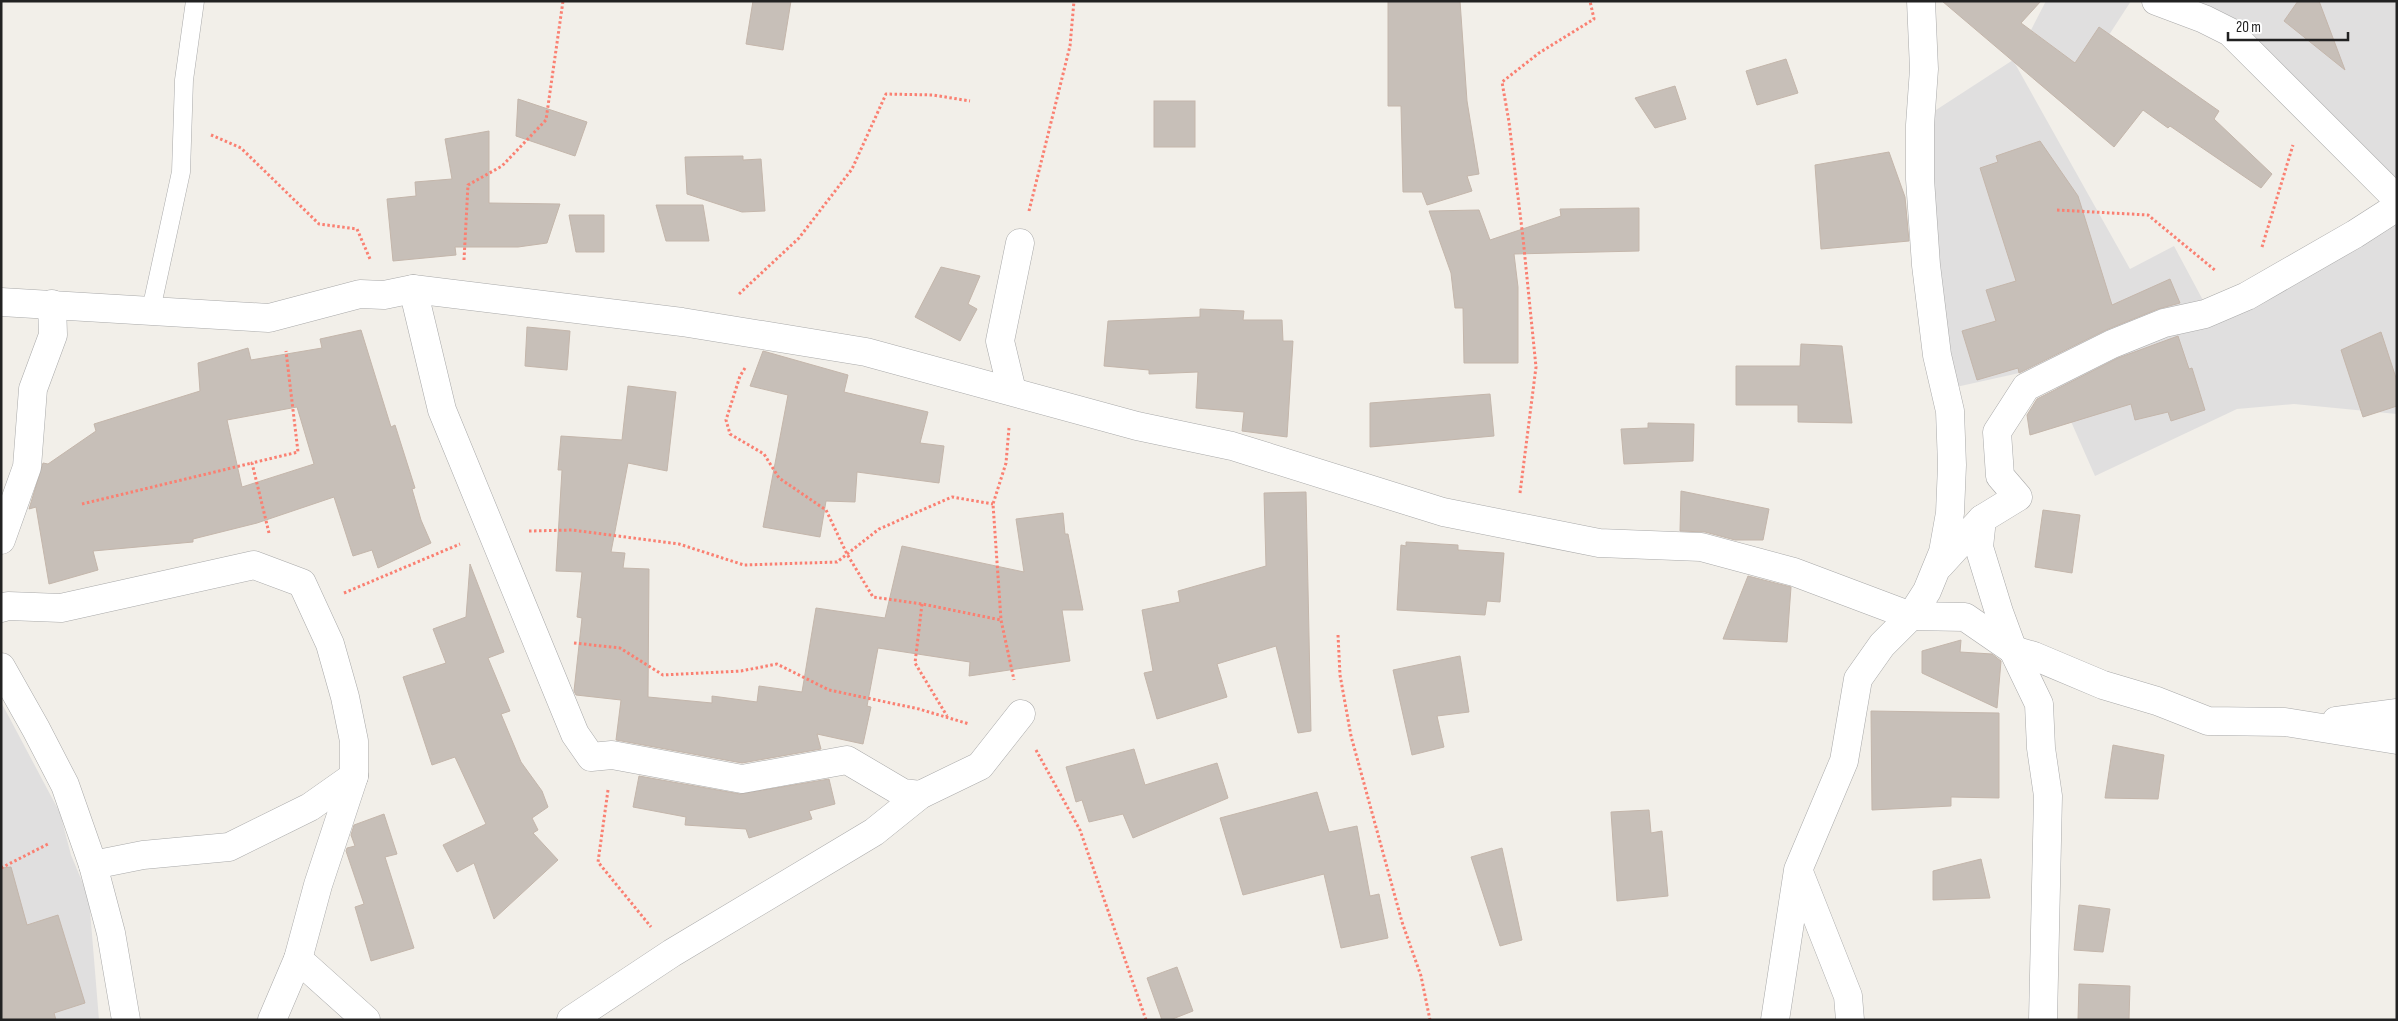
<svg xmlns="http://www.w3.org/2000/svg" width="2398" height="1021" font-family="'Sofia Sans Condensed',sans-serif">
  <rect width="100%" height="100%" fill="#f2efe9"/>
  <!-- residential -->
  <g fill="#e0dfdf">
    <path d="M2046 1H2131L2085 72 2031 30Z"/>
    <path d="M2138 1H2397V414L2294 404 2237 409 2095 476 2047 367 1947 389 1919 199 1936 110 2013 60 2130 269 2174 246 2205 304 2394 208 2215 27Z"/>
    <path d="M1 702 60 813 71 855 89 898 99 1020H1Z"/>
  </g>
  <!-- building -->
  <g fill="#c7bfb8" stroke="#c4b6ab" fill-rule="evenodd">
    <path d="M753 1H791L783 50 746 44Z"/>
    <path d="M1388 1H1460L1467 101 1479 174 1467 176 1472 191 1427 205 1422 192H1403L1401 106H1388Z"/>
    <path d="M1942 1H2041L2021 23 2075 63 2099 27 2219 111 2214 119 2272 174 2261 188 2170 126 2168 128 2143 110 2114 147Z"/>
    <path d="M2298 1H2319L2345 70 2284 21Z"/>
    <path d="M1786 59 1798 93 1757 105 1746 71Z"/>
    <path d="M1675 86 1686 119 1655 128 1635 98Z"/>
    <path d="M518 99 587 122 575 156 516 136Z"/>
    <rect x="1154" y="101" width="41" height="46"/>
    <path d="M489 131V203L560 204 547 243 518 247H455L456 255 393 261 387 199 416 196 415 182 452 179 445 139Z"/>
    <path d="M2040 141 2078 196 2112 305 2170 279 2180 303 2158 309 2106 330 2019 373 2018 368 1977 380 1962 331 1996 321 1986 290 2016 281 1980 168 1998 162 1996 156Z"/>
    <path d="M1889 152 1905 197 1909 241 1821 249 1815 165Z"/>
    <path d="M743 156V160L761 159 765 211 742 212 687 194 685 157Z"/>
    <path d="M656 205H703L709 241H666Z"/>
    <path d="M1639 208V251L1514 254 1518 287V363H1464L1463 308H1455L1451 273 1429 211 1479 210 1490 240 1561 216 1560 209Z"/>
    <path d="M569 215H604V252H576Z"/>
    <path d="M941 267 980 276 968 304 977 309 960 341 915 317Z"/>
    <path d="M1200 309 1244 311 1243 320H1282L1283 341H1293L1287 437 1242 431 1244 412 1196 408 1198 372 1149 374V370L1104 366 1108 321 1200 317Z"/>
    <path d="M527 327 570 331 567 370 525 366Z"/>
    <path d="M361 330 391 427 395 425 415 488 412 489 421 520 431 543 378 568 372 550 353 556 334 497 257 523 193 539V542L93 551 98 570 49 584 36 507 29 509 43 463 48 464 96 431 94 424 200 391 198 363 248 348 251 360 322 348 320 339ZM297 407 314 464 242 487 227 420Z"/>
    <path d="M2381 332 2397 381V406L2363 417 2341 350Z"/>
    <path d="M2178 336 2189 369 2192 368 2205 410 2171 421 2168 412 2135 420 2131 404 2030 435 2027 415 2037 399 2118 358Z"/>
    <path d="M1801 344 1842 346 1852 423 1798 422V405H1736V366H1800Z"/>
    <path d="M763 351 848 375 844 392 928 412 920 443 944 446 939 483 857 472 855 502 826 501 820 537 763 527 788 395 750 386Z"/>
    <path d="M628 386 676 392 667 471 628 463 611 552 625 553 623 568 649 569 648 697 712 703V696L757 702 759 686 802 692 816 608 885 618 902 546 1024 572 1016 519 1063 513 1065 534H1068L1083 610H1062L1070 661 969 676 970 662 878 648 867 706 871 707 863 744 817 734 821 749 742 763 616 740 621 700 576 695 574 691 582 618 577 617 582 572 556 571 562 470H558L561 436 622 440Z"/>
    <path d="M1490 394 1494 436 1370 447V403Z"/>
    <path d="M1648 423 1694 424 1693 461 1624 464 1621 429 1648 428Z"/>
    <path d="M1681 491 1769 509 1763 540H1735L1705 532 1680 531Z"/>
    <path d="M1306 492 1311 731 1298 733 1276 646 1217 664 1227 697 1157 719 1144 673 1153 671 1142 610 1180 602 1178 591 1266 566 1264 493Z"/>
    <path d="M2043 510 2080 515 2072 573 2035 567Z"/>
    <path d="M1406 542 1458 545V550L1504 553 1500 602 1487 601 1485 615 1397 610 1401 545 1406 546Z"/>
    <path d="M470 564 504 652 488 658 510 711 501 714 521 762 542 791 548 807 532 818 538 830 533 833 558 860 494 919 474 863 457 872 443 845 486 824 455 757 432 765 403 677 446 663 433 629 466 617Z"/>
    <path d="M1748 576 1791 587 1787 642 1723 639Z"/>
    <path d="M1961 640 1960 652 1992 654 2001 661 1997 708 1922 673V651Z"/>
    <path d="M1460 656 1469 712 1437 716 1444 747 1412 755 1393 670Z"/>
    <path d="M1871 711 1999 713V798L1951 797V806L1872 810Z"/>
    <path d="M2113 745 2164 755 2158 799 2105 798Z"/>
    <path d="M1134 749 1145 785 1217 763 1228 798 1133 838 1123 814 1089 822 1082 800 1076 802 1066 767Z"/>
    <path d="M639 776 740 794 829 779 835 804 809 811 812 819 749 838 746 829 685 825 686 817 633 807Z"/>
    <path d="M1317 792 1329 832 1357 826 1370 896 1379 894 1388 938 1341 948 1324 874 1243 895 1220 818Z"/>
    <path d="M1649 810 1651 833 1662 831 1668 896 1617 901 1611 812Z"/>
    <path d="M384 814 397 854 385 857 414 948 371 961 355 907 364 904 346 851 347 848 355 846 351 835 354 825Z"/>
    <path d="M1502 848 1522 940 1500 946 1471 857Z"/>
    <path d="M1981 859 1990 898 1933 900V871Z"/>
    <path d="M11 867 27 925 58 915 85 1003 54 1013 56 1020H1V868Z"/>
    <path d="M2079 905 2110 909 2103 952 2074 950Z"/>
    <path d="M1177 967 1193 1011 1170 1020H1162L1147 978Z"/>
    <path d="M2079 984 2130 986 2129 1020H2078Z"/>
  </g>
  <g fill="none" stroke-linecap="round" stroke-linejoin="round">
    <defs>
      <path id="lane" d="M151 310 181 172 184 80 195 1"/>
      <g id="street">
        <path d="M2156 1 2204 19 2230 32 2397 199"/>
        <path d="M413 289 442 410 575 734 591 757 612 755 742 779 847 760 903 793 920 795"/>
        <path d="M1 302 269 318 360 294 384 295 413 289 682 322 866 352 1137 426 1232 446 1443 512 1599 543 1701 547 1794 572 1911 616 1965 617 2013 650 2034 656 2103 685 2157 701 2208 721 2285 722 2397 740"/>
        <path d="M1012 391 1000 341 1020 243"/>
        <path d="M1982 519 1979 547 1999 612 2013 650 2039 704 2041 748 2048 796 2043 1020"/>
        <path d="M1 540 27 467 33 389 53 335 52 304"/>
        <path d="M1940 565 1982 519 2018 497 2000 476 1997 432 2026 387 2112 344 2164 323 2205 314 2247 296 2355 234 2397 207"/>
        <path d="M1 608 8 606 61 608 254 565 302 583 330 644 345 697 354 741V776L310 807 229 847 143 855 93 865"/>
        <path d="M1 667 36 729 65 785 93 865 111 933 126 1020"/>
        <path d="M2336 721 2397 713"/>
        <path d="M1799 872 1848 996 1850 1020"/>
        <path d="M298 959 366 1020"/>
        <path d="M272 1020 298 959 318 885 354 776"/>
        <path d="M571 1020 672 953 874 832 920 795 980 766 1021 714"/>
        <path d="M1775 1020 1798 870 1844 761 1858 679 1882 645 1911 616 1927 591 1943 552 1950 513 1952 465 1950 411 1937 355 1926 265 1920 179V125L1924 69 1921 1"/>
      </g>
    </defs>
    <!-- lane casing -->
    <use href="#lane" stroke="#a9a9a9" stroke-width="19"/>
    <!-- street casing -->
    <use href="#street" stroke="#a9a9a9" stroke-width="29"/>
    <!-- path -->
    <g stroke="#fa8072" stroke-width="3" stroke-dasharray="2.5 2.5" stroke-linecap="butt">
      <path d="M211 135 241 148 319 224 357 229 370 259"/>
      <path d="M2057 210 2148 215 2216 271"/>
      <path d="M1029 211 1070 46 1074 1"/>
      <path d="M2262 247 2293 145"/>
      <path d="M464 260 468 185 502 166 546 120 563 1"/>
      <path d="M739 294 799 238 852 169 886 94 933 95 970 101"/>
      <path d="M745 368 740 376 726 420 730 434 764 454 779 478 826 510 847 554 873 597 922 604 1001 620"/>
      <path d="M1009 428 1006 463 993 504 1001 620 1014 680"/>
      <path d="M1520 493 1536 367 1523 238 1509 122 1502 82 1539 53 1594 19 1590 1"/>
      <path d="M82 504 252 463"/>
      <path d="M529 531 572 530 679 544 744 565 837 562 879 529 952 497 993 504"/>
      <path d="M269 533 252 463 298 452 286 351"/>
      <path d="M344 593 460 544"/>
      <path d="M922 604 915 663 947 716"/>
      <path d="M1338 635 1340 675 1351 736 1402 922 1421 976 1430 1020"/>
      <path d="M574 643 620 648 663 675 741 671 777 664 829 690 919 709 969 724"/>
      <path d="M1036 750 1080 830 1146 1020"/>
      <path d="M608 790 598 862 651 927"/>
      <path d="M1 868 50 843"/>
    </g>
    <!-- lane -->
    <use href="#lane" stroke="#fff" stroke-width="18"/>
    <!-- street -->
    <use href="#street" stroke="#fff" stroke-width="28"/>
  </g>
  <!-- border -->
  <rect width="2398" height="1021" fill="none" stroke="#222222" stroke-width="5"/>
  <!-- scale -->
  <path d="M2228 32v8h120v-8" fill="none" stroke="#222222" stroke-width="2.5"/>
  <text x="2236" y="32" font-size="15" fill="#222222" stroke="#ffffff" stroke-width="4" paint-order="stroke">20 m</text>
</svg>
